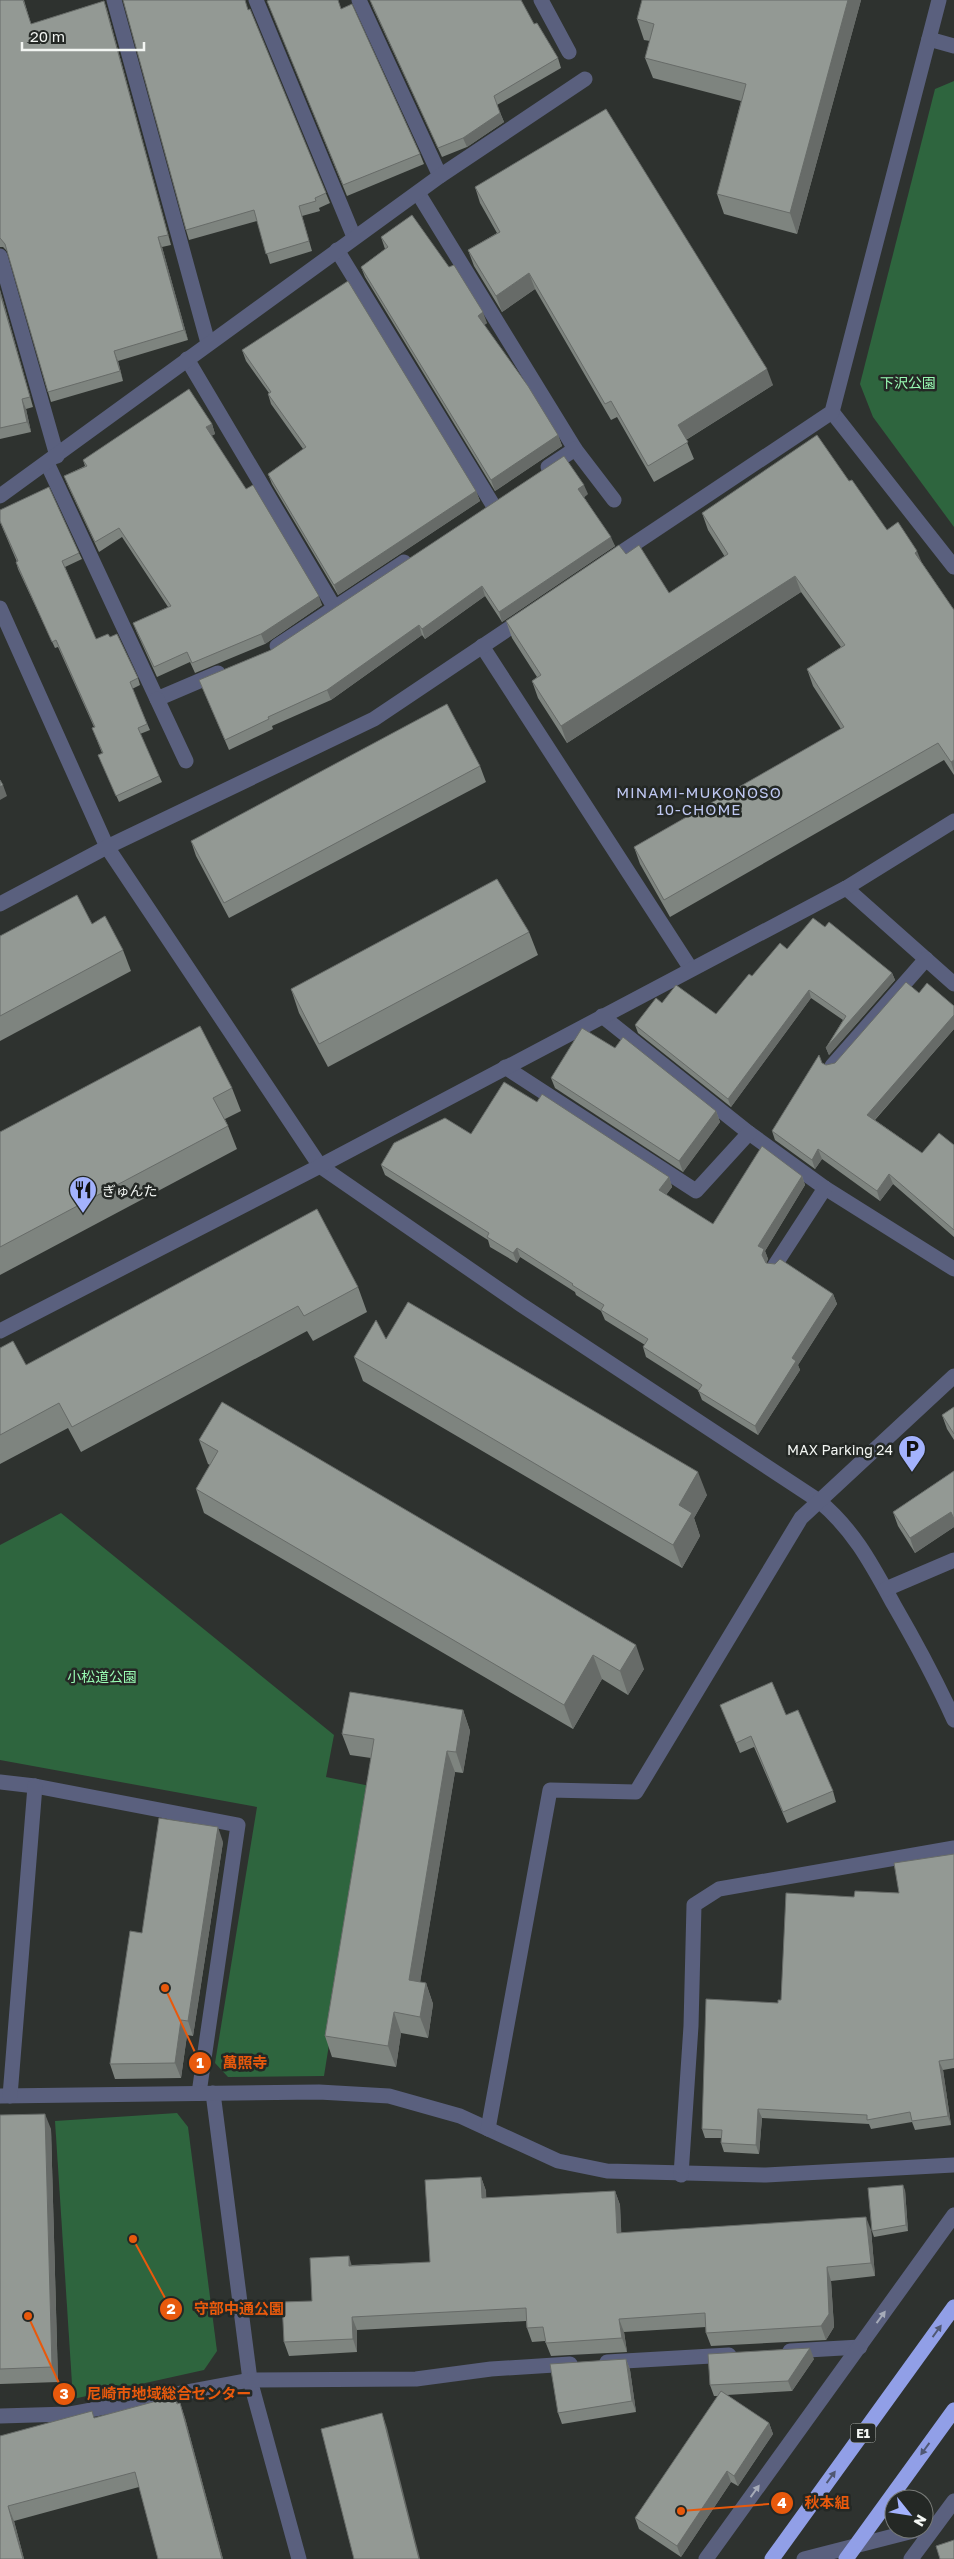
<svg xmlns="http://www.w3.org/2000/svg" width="954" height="2559" font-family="'Golos Text','Noto Sans JP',sans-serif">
  <rect width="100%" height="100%" fill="#2e322f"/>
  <!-- green -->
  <g fill="#2e653e">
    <path d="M954 81V527L873 417 860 384 935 89Z"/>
    <path d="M61 1513 334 1735 326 1777 370 1786 324 2076 228 2077 215 2063 257 1807 0 1760V1545Z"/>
    <path d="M177 2113 188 2127 217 2351 204 2370 73 2399 55 2121Z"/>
  </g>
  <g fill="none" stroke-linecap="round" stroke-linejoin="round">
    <!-- minor -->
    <g stroke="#5a607e" stroke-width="15">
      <path d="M114 0 208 343"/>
      <path d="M256 0 354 237"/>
      <path d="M359 0 440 176"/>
      <path d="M541 0 569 52"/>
      <path d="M929 39 954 46"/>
      <path d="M418 193 575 449 614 500"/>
      <path d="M337 250 493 505"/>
      <path d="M0 256 57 456"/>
      <path d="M187 359 334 607"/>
      <path d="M832 412 954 567"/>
      <path d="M47 463 157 699 218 673"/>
      <path d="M548 467 575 449"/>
      <path d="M0 496 440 176 585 79"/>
      <path d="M607 562 832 412 939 0"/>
      <path d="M0 608 107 847 320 1166 520 1304 819 1501C854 1530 872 1565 894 1605 916 1643 936 1680 954 1720"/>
      <path d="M277 646 404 562"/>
      <path d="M482 646 691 969"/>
      <path d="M157 699 186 761"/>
      <path d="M846 888 954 984"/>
      <path d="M0 904 107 847 374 719 526 617"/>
      <path d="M602 1016 749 1133 825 1188 954 1269"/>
      <path d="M832 1066 926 959"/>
      <path d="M505 1067 696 1191 749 1133"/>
      <path d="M775 1265 825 1188"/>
      <path d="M0 1331 320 1166 846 888 954 821"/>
      <path d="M886 1589 954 1560"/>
      <path d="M0 1782 35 1786 238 1825 199 2093"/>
      <path d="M213 2093 250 2380 299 2559"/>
      <path d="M0 2096 319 2092 389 2096 460 2116 558 2161 607 2171 766 2175 954 2165"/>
      <path d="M10 2096 35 1786"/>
      <path d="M488 2129 550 1790 636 1792 801 1518 954 1376"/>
      <path d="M681 2175 691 2026 694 1905 719 1889 954 1848"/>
      <path d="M790 2351 860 2347"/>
      <path d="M607 2362 729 2355"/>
      <path d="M0 2416 69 2414 250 2380 416 2379 491 2369 570 2364"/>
      <path d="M706 2559 954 2215"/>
      <path d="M804 2559 921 2529"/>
      <path d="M911 2559 954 2501"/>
    </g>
    <!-- highway -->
    <g stroke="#919fe7" stroke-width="15">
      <path d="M772 2559 954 2307"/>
      <path d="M846 2559 954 2410"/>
    </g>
  </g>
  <!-- wall -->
  <g fill="#7e847f">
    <path d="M0 0H24L31 24 104 1 107 10 171 245 162 247 188 340 118 361 123 381 51 402 48 392 8 252 3 247H0Z"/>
    <path d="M370 0 534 24 558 58 561 68 497 105 504 122 467 147 442 157 373 8Z"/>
    <path d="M861 0 797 234 724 214 717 194 741 101 653 78 645 58 650 41 644 40 637 19Z"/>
    <path d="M267 1 341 9 420 154 424 164 347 196Z"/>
    <path d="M249 10 330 203 319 208 320 211 302 216 312 251 270 264 257 221 189 240 186 230Z"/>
    <path d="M475 187 773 385 686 440 694 459 654 482 617 417 611 420 535 289 502 312 474 266 468 250 497 233 480 203Z"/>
    <path d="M381 237 487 323 484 325 558 435 562 446 495 491 365 277 361 267 385 249Z"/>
    <path d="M0 290 33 407 26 409 31 432 0 439Z"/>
    <path d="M242 350 476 491 480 501 338 595 272 484 268 474 303 449 271 404 268 394 269 393 246 361Z"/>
    <path d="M212 424 215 434 211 436 322 605 265 644 195 673 190 662 157 677 137 633 133 623 168 607 122 537 99 552 68 486 64 476 85 466 83 460Z"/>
    <path d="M849 481 887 530 922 563 954 610V775L944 760 670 917 640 864 634 847 841 729 813 686 807 669 841 647 801 592 567 743 538 698 532 681 537 677 512 638 506 621 626 554 669 593 725 557 708 530 702 513Z"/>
    <path d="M588 494 584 497 615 546 502 622 485 596 425 639 422 635 331 700 272 726 273 729 229 750 199 680 271 650Z"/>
    <path d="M0 510 79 553 82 559 65 567 96 639 110 637 138 678 140 685 132 689 150 730 140 734 162 782 119 802 98 755 102 753 92 728 94 727 58 647 55 648 18 569 16 562H17L0 522Z"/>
    <path d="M480 766 486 782 229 918 196 856 191 841Z"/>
    <path d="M92 924 123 950 131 971 0 1041V936Z"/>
    <path d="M825 927 892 973 895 980 829 1055 826 1048 843 1020 811 998 731 1107 638 1033 635 1025 716 1014 752 976 787 949Z"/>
    <path d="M529 932 538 955 328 1067 299 1013 291 989Z"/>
    <path d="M919 993 954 1006V1029L875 1120 922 1153 954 1145V1237L893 1184 880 1201 822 1159 815 1169 775 1140 772 1131 822 1063 826 1065 835 1063Z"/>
    <path d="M615 1048 716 1111 720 1122 683 1172 555 1088 551 1078Z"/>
    <path d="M232 1088 241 1111 225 1119 228 1126 237 1149 0 1275V1132Z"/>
    <path d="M537 1102 669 1177 672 1187 666 1195 713 1224 802 1176 805 1185 765 1251 768 1259 766 1263 833 1294 837 1304 798 1365 800 1370 758 1435 702 1400 698 1390 646 1357 643 1347 645 1345 605 1320 601 1311 576 1295 575 1292 520 1257 517 1263 490 1247 488 1240 385 1175 381 1165 471 1134Z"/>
    <path d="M358 1287 367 1312 313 1341 307 1331 81 1452 68 1428 0 1464V1348L26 1365Z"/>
    <path d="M386 1339 707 1495 694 1518 700 1536 682 1568 363 1381 354 1357Z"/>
    <path d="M954 1407V1440L947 1429 942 1415Z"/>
    <path d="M199 1440 644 1669 628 1695 602 1679 573 1729 204 1513 196 1489 210 1465 208 1464Z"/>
    <path d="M954 1471V1527L915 1553 898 1526 893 1512Z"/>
    <path d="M720 1705 786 1715 833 1791 836 1802 787 1823 754 1747 740 1753Z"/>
    <path d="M463 1710 470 1731 463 1773 455 1772 420 1982 426 1983 433 2004 428 2038 401 2033 396 2067 332 2057 325 2036 371 1758 350 1755 342 1734Z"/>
    <path d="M223 1842 193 2036 187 2035 181 2078 115 2079 110 2064 142 1933Z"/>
    <path d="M954 1854V2068L943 2070 951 2125 915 2130 912 2122 871 2129 869 2124 762 2118 759 2154 724 2152 721 2143V2138H705L702 2129 778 2003 781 2000 854 1897 899 1893Z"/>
    <path d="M0 2115 51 2129 58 2382 0 2384Z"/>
    <path d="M481 2177 486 2191V2198L615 2191 620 2205 621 2233 871 2230 875 2276 831 2281 834 2327 826 2340 711 2346 706 2333V2327L624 2332 627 2352 551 2356 545 2341 532 2342 527 2328 526 2321 357 2330V2352L289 2356 284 2342 312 2301 352 2265 430 2262Z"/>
    <path d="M905 2190 908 2231 874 2237 872 2231Z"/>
    <path d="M626 2359 630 2370 636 2412 562 2424 558 2413Z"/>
    <path d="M814 2359 792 2391 727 2395 769 2423 773 2434 738 2486 731 2482 681 2557 639 2529 635 2518 718 2396H714L710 2385Z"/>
    <path d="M175 2396 178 2404 180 2403 185 2418 223 2559H158L139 2487 14 2521 24 2559H0V2436L94 2418Z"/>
  </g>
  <!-- shaded-wall -->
  <g fill="#676b68">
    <path d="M848 0H861L797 234 790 213Z"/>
    <path d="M104 1 107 10 171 245 168 235Z"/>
    <path d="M500 113 504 122 467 147 463 138Z"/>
    <path d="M158 237 162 247 188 340 184 330Z"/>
    <path d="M529 273 535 289 502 312 496 296Z"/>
    <path d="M0 290 33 407 30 397 0 293Z"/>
    <path d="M483 312 487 323 482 327 478 316Z"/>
    <path d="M114 351 118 361 123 381Z"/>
    <path d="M767 369 773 385 684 441 678 425Z"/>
    <path d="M22 399 26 409 31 432 27 422Z"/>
    <path d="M212 424 215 434 209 437 206 427Z"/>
    <path d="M558 435 562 446 495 491 491 480Z"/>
    <path d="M584 485 588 494 582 499 578 489Z"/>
    <path d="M476 491 480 501 338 595 334 585Z"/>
    <path d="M611 537 615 546 502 622 499 612Z"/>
    <path d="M917 551 924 568 915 553Z"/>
    <path d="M795 576 801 592 567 743 561 726Z"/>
    <path d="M482 586 485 596 425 639 422 629Z"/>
    <path d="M319 596 322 605 265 644 261 634Z"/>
    <path d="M419 625 422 635 331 700 327 690Z"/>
    <path d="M954 760V772L951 762Z"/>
    <path d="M3 785 7 796 0 800V787Z"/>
    <path d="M892 973 895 980 829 1055 826 1048Z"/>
    <path d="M809 990 811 998 731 1107 728 1099Z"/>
    <path d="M954 1015V1029L870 1125 867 1115Z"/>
    <path d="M716 1111 720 1122 683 1172 679 1161Z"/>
    <path d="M818 1149 822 1159 815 1169 812 1160Z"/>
    <path d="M889 1174 893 1184 880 1201 877 1191Z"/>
    <path d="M802 1176 805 1185 765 1251 768 1259 766 1265 758 1246Z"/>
    <path d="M669 1177 672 1187 662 1200 659 1190Z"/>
    <path d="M517 1248 520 1257 517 1263 513 1253Z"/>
    <path d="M833 1294 837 1304 798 1365 800 1370 758 1435 755 1426 792 1358Z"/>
    <path d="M698 1472 707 1495 694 1518 700 1536 682 1568 673 1545 679 1505Z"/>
    <path d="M951 1512 954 1519V1527L915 1553 910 1538Z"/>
    <path d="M636 1645 644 1669 628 1695 620 1671Z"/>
    <path d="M593 1655 602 1679 573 1729 564 1705Z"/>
    <path d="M463 1710 470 1731 463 1773 456 1752Z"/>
    <path d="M447 1751 455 1772 417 2001 409 1980Z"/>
    <path d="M218 1827 223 1842 193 2036 188 2021Z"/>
    <path d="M426 1983 433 2004 428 2038 420 2017Z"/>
    <path d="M394 2012 401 2033 396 2067 388 2046Z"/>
    <path d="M181 2020 187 2035 181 2078 175 2063Z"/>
    <path d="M939 2061 943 2070 951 2125 948 2116Z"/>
    <path d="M758 2109 762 2118 759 2154 756 2145Z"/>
    <path d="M45 2114 51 2129 58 2382 52 2367Z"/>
    <path d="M481 2177 486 2191 487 2211 482 2198Z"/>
    <path d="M903 2185 905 2190 908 2231 906 2225Z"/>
    <path d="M615 2191 620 2205 622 2246 617 2233Z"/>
    <path d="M866 2217 871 2230 875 2276 871 2263Z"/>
    <path d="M349 2256 353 2270 349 2266Z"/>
    <path d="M827 2267 831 2281 834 2327 826 2340 821 2326Z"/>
    <path d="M352 2317 357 2330V2352L353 2339Z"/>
    <path d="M619 2319 624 2332 627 2352 622 2338Z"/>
    <path d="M810 2348 814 2359 792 2391 788 2381Z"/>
    <path d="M626 2359 630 2370 636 2412 632 2401Z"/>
    <path d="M180 2403 185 2418 223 2559H222Z"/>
    <path d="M382 2413 387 2428 420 2559H419Z"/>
    <path d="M769 2423 773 2434 738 2486 734 2476Z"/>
    <path d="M727 2471 731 2482 681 2557 677 2546Z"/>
    <path d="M8 2506 14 2521 24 2559H23Z"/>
  </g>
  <!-- building -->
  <g fill="#939994" stroke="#676b68">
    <path d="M0 0H23L31 24 104 1 168 235 158 237 184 330 114 351 120 371 48 392 5 244 0 238Z"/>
    <path d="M123 0H245L248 10 250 9 326 193 315 198 316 201 299 206 309 241 266 254 254 210 186 230Z"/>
    <path d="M270 0H338L341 9 352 4 420 154 343 185 267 1Z"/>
    <path d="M370 0H521L534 24 537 23 558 58 494 96 500 113 463 138 438 148Z"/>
    <path d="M642 0H848L790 213 717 194 746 84 645 58 654 24 637 19Z"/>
    <path d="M606 109 767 369 678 425 688 442 648 466 611 401 605 404 529 273 496 296 468 250 500 232 475 187Z"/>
    <path d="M412 215 449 267 454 265 483 312 478 316 528 386 558 435 491 480 361 267 388 247 381 237Z"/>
    <path d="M348 281 476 491 334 585 268 474 306 447 268 394 271 392 242 350Z"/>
    <path d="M0 293 30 397 22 399 27 422 0 428Z"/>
    <path d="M189 389 212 424 206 427 246 489 253 485 319 596 261 634 192 663 187 652 154 667 133 623 171 606 119 528 95 542 64 476 87 466 83 460Z"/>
    <path d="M817 435 849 481 852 480 887 530 898 522 917 551 915 553 954 610V760L951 762 938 743 664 900 634 847 844 727 807 669 845 645 795 576 561 726 532 681 541 675 506 621 619 545 626 554 639 545 669 593 728 554 702 513Z"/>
    <path d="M564 456 584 485 578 489 611 537 499 612 482 586 422 629 419 625 327 690 268 717 269 719 225 740 199 680 271 650Z"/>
    <path d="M49 487 79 553 62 561 96 639 108 634 110 637 117 634 138 678 130 682 147 724 138 728 159 776 116 796 98 755 103 753 92 728 95 727 56 640 52 642 16 562 18 561 0 521V510Z"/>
    <path d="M447 704 480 766 224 903 191 841Z"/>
    <path d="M0 780 3 785 0 787Z"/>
    <path d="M497 879 529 932 319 1044 291 989Z"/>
    <path d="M77 895 92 924 105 916 123 950 0 1016V936Z"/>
    <path d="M813 918 825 927 829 922 892 973 826 1048 846 1016 809 990 728 1099 635 1025 656 998 662 1003 676 985 716 1014 749 974 752 976 780 943 787 949Z"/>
    <path d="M906 982 919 993 927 983 954 1006V1015L867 1115 922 1153 939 1133 954 1145V1230L889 1174 877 1191 818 1149 812 1160 772 1131 819 1055 822 1063 826 1065 835 1063Z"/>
    <path d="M200 1026 232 1088 213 1098 228 1126 0 1247V1132Z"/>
    <path d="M582 1028 615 1048 623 1037 716 1111 679 1161 551 1078Z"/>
    <path d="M504 1082 537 1102 542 1094 669 1177 659 1190 713 1224 762 1146 802 1176 758 1246 764 1249 762 1255 766 1263 775 1264 780 1259 833 1294 792 1358 796 1361 755 1426 698 1391 702 1385 643 1347 648 1339 601 1310 604 1305 572 1285 573 1284 517 1248 513 1253 487 1237 489 1233 381 1165 394 1143 445 1118 471 1134Z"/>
    <path d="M317 1209 358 1287 304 1316 298 1306 72 1427 59 1403 0 1435V1348L13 1341 26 1365Z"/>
    <path d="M408 1302 698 1472 679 1505 692 1513 673 1545 354 1357 376 1320 386 1339Z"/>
    <path d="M222 1402 636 1645 620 1671 593 1655 564 1705 196 1489 218 1451 199 1440Z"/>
    <path d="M954 1407V1434L942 1415Z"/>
    <path d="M954 1471V1519L951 1512 910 1538 893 1512Z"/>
    <path d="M772 1682 786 1715 798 1710 833 1791 783 1812 751 1736 736 1743 720 1705Z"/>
    <path d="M350 1692 463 1710 456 1752 447 1751 409 1980 426 1983 420 2017 394 2012 388 2046 325 2036 374 1739 342 1734Z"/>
    <path d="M159 1818 218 1827 188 2021 181 2020 175 2063 110 2064 130 1931 142 1933Z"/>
    <path d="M954 1854V2059L939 2061 948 2116 912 2121 910 2112 867 2120V2115L758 2109 756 2145 721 2143 722 2130 702 2129 706 1999 778 2003V2000H781L786 1893 854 1897 855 1891 899 1893 894 1863Z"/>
    <path d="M45 2114 52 2367 0 2369V2115Z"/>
    <path d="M481 2177 482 2198 615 2191 617 2233 866 2217 871 2263 827 2267 829 2314 821 2326 706 2333 705 2313 619 2319 622 2338 546 2343 543 2327 527 2328 526 2308 352 2317 353 2339 284 2342 282 2302 312 2301 310 2258 349 2256V2266L430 2262 425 2180Z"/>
    <path d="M903 2185 906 2225 872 2231 868 2188Z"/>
    <path d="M810 2348 788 2381 710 2385 708 2354Z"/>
    <path d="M626 2359 632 2401 558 2413 550 2364Z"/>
    <path d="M721 2391 769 2423 734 2476 727 2471 677 2546 635 2518Z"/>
    <path d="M175 2396 177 2404 180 2403 222 2559H158L135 2472 8 2506 23 2559H0V2436L92 2411 94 2418Z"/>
    <path d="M382 2413 419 2559H354L321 2429Z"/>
    <path d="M954 2540V2559H940L936 2546Z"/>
  </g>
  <!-- one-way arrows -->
  <defs><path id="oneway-solid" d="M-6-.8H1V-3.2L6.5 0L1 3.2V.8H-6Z" transform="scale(1.25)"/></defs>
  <g fill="#a6abb8">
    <use href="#oneway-solid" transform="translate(881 2317) rotate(-54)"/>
    <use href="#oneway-solid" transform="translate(755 2491) rotate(-54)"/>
  </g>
  <g fill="#505873">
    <use href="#oneway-solid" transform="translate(937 2331) rotate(-54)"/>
    <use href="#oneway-solid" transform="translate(925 2449) rotate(126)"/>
    <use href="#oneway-solid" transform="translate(831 2477) rotate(-54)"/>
  </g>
  <!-- icons -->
  <defs>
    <symbol id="restaurant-pin" viewBox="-11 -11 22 30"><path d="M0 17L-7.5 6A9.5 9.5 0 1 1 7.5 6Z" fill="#a3b2fd" stroke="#242825"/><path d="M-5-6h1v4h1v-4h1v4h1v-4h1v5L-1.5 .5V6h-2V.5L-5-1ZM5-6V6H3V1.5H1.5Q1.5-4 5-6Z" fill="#111"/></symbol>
    <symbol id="parking-pin" viewBox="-11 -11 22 30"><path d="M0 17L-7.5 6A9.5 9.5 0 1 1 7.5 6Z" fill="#a3b2fd" stroke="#242825"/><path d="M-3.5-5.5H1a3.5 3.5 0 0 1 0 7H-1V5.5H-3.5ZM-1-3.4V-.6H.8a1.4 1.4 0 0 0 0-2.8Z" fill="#111"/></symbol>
  </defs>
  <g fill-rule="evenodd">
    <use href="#restaurant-pin" x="67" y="1174" width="32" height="43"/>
    <use href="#parking-pin" x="896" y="1433" width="32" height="43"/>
  </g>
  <g text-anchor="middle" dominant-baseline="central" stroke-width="5" stroke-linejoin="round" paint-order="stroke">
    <!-- shield labels -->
    <rect fill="#242825" stroke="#b5b8b5" stroke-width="1" x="850.5" y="2423.5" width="25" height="19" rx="4"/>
    <g font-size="12" font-weight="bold" fill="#f3f6f3">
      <text x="863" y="2433">E1</text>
    </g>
    <!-- park labels -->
    <g font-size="14" fill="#99fbb3" stroke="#242825">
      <text x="908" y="382">下沢公園</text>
      <text x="102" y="1676">小松道公園</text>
    </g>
    <!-- poi labels -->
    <g font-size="14" fill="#f3f6f3" stroke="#242825" text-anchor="start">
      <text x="102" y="1190">ぎゅんた</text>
      <text x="893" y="1449" text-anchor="end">MAX Parking 24</text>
    </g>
    <!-- neighbourhood labels -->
    <g font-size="15" letter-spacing="1" fill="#bfc8f2" stroke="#242825">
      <text x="699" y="792">MINAMI-MUKONOSO<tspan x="699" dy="17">10-CHOME</tspan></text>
    </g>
  </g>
  <!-- callouts -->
  <path fill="none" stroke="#e8590c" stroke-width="2" d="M165 1988L200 2063M133 2239L171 2309M28 2316L64 2394M681 2511L782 2503"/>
  <g fill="#e8590c" stroke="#242825" stroke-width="2">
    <circle cx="165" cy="1988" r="5"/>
    <circle cx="133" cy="2239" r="5"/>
    <circle cx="28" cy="2316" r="5"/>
    <circle cx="681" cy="2511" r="5"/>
    <circle cx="200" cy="2063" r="12"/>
    <circle cx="171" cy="2309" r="12"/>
    <circle cx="64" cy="2394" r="12"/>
    <circle cx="782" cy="2503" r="12"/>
  </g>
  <g font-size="15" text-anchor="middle" font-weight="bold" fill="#fff">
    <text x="200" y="2068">1</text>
    <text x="171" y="2314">2</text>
    <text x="64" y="2399">3</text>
    <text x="782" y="2508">4</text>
  </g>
  <g font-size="15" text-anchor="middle" font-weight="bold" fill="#e8590c" stroke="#242825" stroke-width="5" stroke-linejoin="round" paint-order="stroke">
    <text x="245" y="2068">萬照寺</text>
    <text x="239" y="2314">守部中通公園</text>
    <text x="169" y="2399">尼崎市地域総合センター</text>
    <text x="827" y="2508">秋本組</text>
  </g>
  <!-- north arrow -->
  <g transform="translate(909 2514) rotate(120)"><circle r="24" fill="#242825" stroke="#777a77"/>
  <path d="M0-4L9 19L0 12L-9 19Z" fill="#a3b2fd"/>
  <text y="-8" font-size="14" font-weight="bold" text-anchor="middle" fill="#f3f6f3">N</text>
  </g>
  <!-- scale -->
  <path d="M22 42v8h122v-8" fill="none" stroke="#f3f6f3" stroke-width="2.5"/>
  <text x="30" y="42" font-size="15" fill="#f3f6f3" stroke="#242825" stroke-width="4" paint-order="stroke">20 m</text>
</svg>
